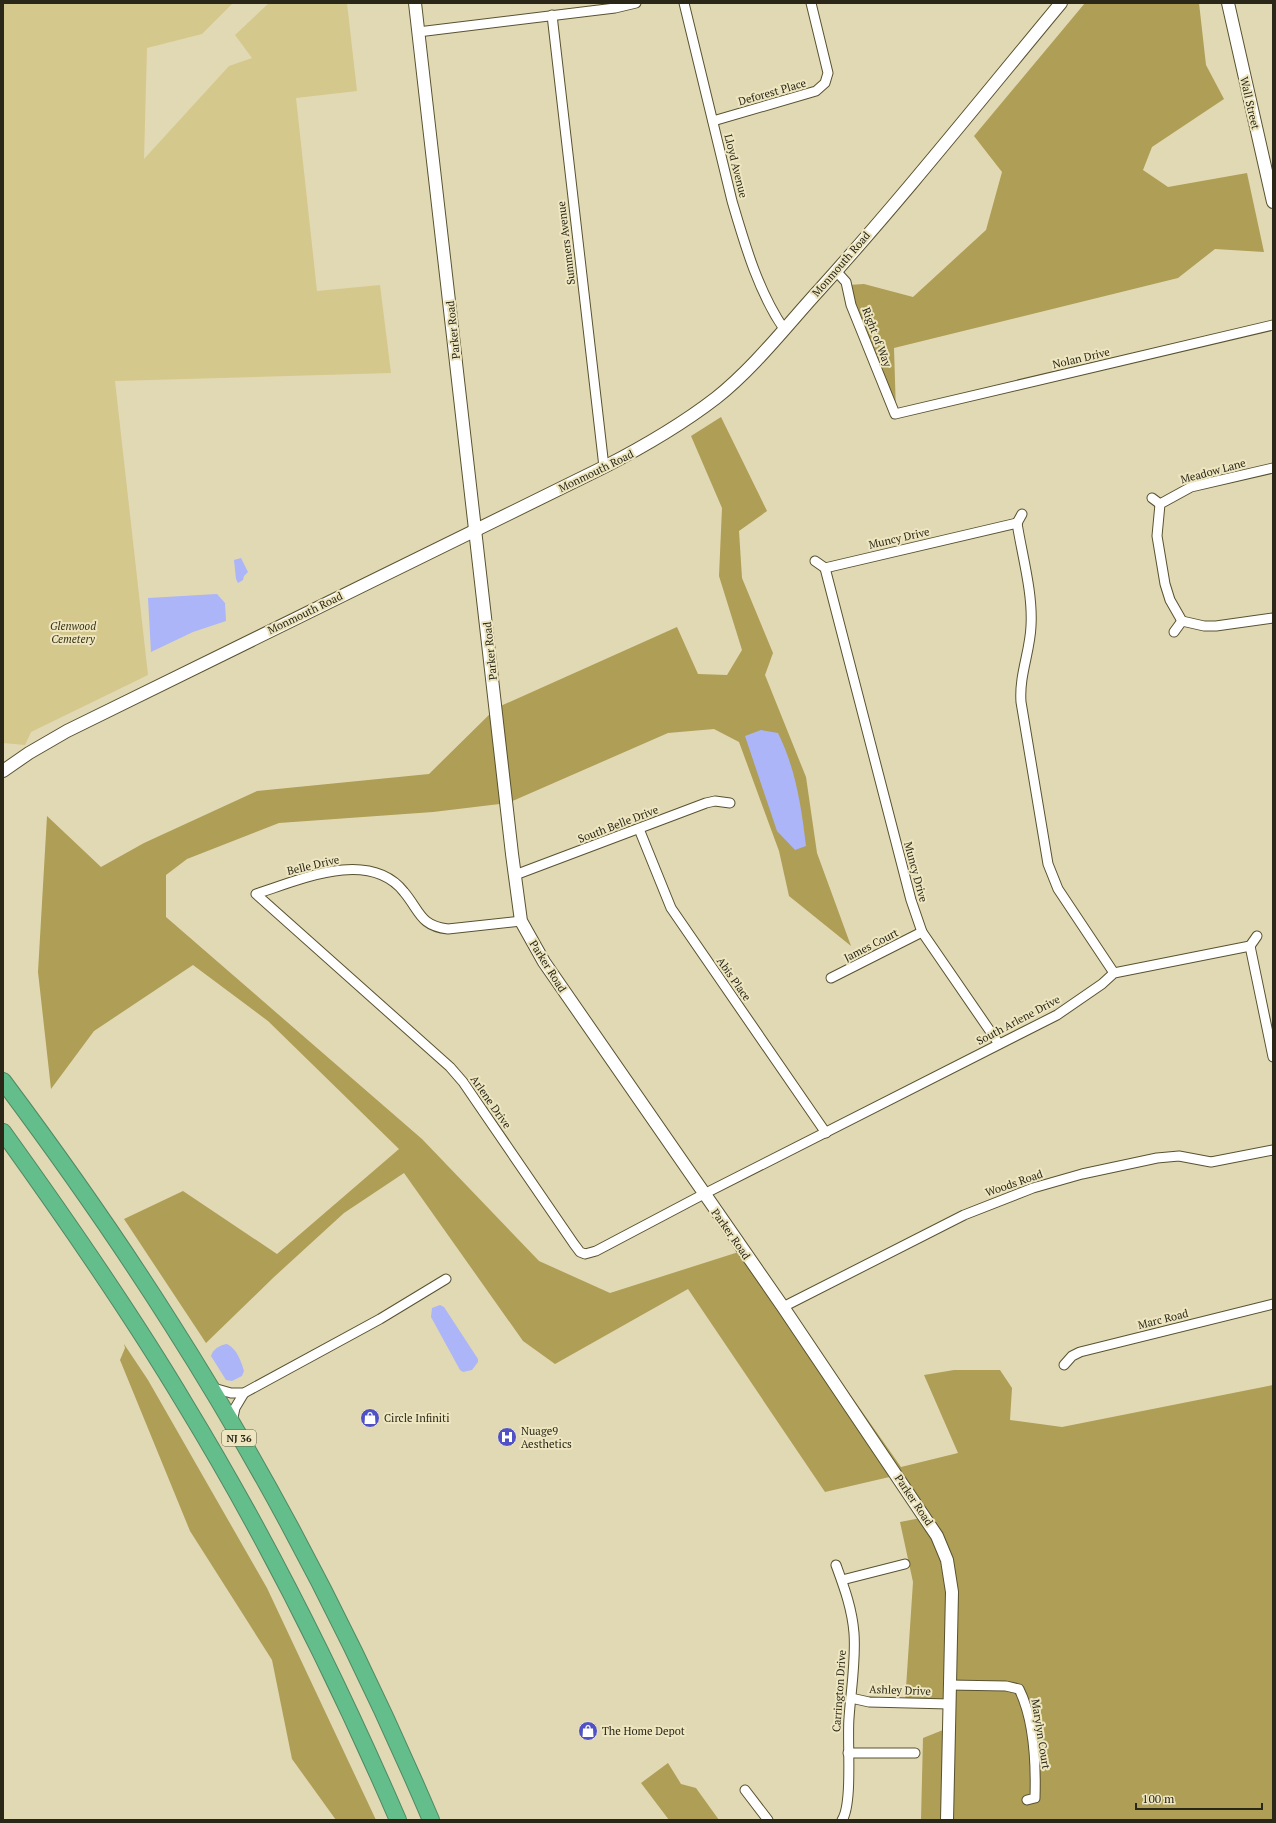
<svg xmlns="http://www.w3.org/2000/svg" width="1276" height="1823" font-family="'PT Serif',serif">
  <rect width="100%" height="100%" fill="#e1d9b3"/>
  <!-- green -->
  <path fill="#d5c88c" d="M3 3H233L202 34 147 48 144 159 229 66 252 58 235 35 269 3H347L357 91 296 98 317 291 380 285 391 373 115 381 148 675 31 732 25 745 3 743Z"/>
  <!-- forest -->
  <g fill="#ae9e56">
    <path d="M1085 3H1199L1206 65 1224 99 1152 147 1143 170 1168 187 1247 173 1264 252 1215 249 1178 278 894 348 896 413 848 285 864 284 913 297 986 230 1002 172 974 136Z"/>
    <path d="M721 417 767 511 739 531 742 578 773 653 765 675 806 777 817 853 851 946 789 896 779 851 739 742 714 729 668 733 508 803 433 812 279 823 187 859 166 875V917L422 1139 539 1261 610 1293 748 1249 901 1467 958 1453 924 1375 954 1370H1000L1012 1388 1010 1420 1062 1427 1273 1385V1820H921L923 1738 948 1728 949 1705 905 1703 913 1582 900 1522 926 1517 898 1475 825 1492 688 1289 555 1364 523 1341 404 1173 344 1213 274 1277 206 1343 124 1219 183 1191 277 1254 399 1149 268 1021 193 965 94 1031 51 1089 38 972 47 816 101 867 144 843 257 791 429 774 496 708 677 627 698 674 727 675 742 650 719 576 722 508 691 436Z"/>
    <path d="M124 1344 148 1380 267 1588 376 1820H336L292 1759 272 1660 190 1531 120 1360 125 1348Z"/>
    <path d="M668 1763 681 1784 696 1788 719 1820H669L641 1783Z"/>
  </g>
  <!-- water -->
  <g fill="#acb5f7">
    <path d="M241 558 248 572 244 576 243 580 238 583 236 579 234 560Z"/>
    <path d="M217 594 225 603 226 621 193 632 151 652 148 598Z"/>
    <path d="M761 730 778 733C796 770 801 805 806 846L795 850 777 831 745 736Z"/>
    <path d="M440 1305 444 1307 478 1359V1362L472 1370 463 1372 460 1370 431 1317 432 1308Z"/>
    <path d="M227 1344C237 1349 241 1361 244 1371L242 1376 232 1381 226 1380 211 1356C213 1349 220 1345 227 1344Z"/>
  </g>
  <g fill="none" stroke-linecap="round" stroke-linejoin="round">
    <defs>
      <g id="street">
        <path d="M684 3 732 201C745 245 758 291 784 329"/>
        <path d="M552 15 604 467"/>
        <path d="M418 32 615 8 636 3"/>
        <path d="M713 121 816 91 825 83 828 73 811 3"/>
        <path d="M836 271 846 282 851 305 895 414 1273 325"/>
        <path d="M1273 468 1191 487 1160 504 1157 536 1165 584 1170 600 1182 621 1204 626H1216L1273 618"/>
        <path d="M1152 498 1160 504"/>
        <path d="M1017 523C1022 555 1033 593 1031 626 1030 652 1019 675 1021 702L1048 864 1058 889 1114 973"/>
        <path d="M1017 523 1022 514"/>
        <path d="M815 561 825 568"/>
        <path d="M825 568 911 900 922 932 999 1044"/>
        <path d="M825 568 1017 523"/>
        <path d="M1174 632 1182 621"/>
        <path d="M639 829 671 908 826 1133"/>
        <path d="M515 875 706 803 715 801 730 803"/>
        <path d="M521 921 448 929C420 926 420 911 404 892 369 848 299 880 256 894L450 1067 463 1082 574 1244 580 1252 585 1254 596 1251 704 1194 1057 1015 1102 984 1114 973 1250 946"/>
        <path d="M1250 946 1273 1057"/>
        <path d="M1250 946 1257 936"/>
        <path d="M831 978 922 932"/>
        <path d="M783 1307 964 1215 1033 1188 1082 1174 1157 1158 1179 1156 1211 1162 1273 1150"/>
        <path d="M1064 1365 1072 1356 1080 1352 1273 1304"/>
        <path d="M210 1387 231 1393H244L380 1319 446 1279"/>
        <path d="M232 1422 235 1408 244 1393"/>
        <path d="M836 1565C844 1587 852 1608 854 1633 856 1662 851 1689 849 1718 847 1740 853 1804 842 1820"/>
        <path d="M842 1580 905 1564"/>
        <path d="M949 1685 1006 1686 1019 1689C1034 1719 1036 1765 1035 1798L1027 1800"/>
        <path d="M851 1698 869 1702 949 1704"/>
        <path d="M848 1753H915"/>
        <path d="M745 1790 768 1820"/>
      </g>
      <g id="secondary">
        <path d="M415 3 512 854 521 921 544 962 783 1307 937 1536 947 1560 952 1592 947 1820"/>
        <path d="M1228 3 1273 202"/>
        <path d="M3 771 29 753 67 731 604 467C643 447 681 425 716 398 755 367 787 325 821 288 904 196 982 98 1061 3"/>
      </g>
      <g id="highway">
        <path d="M3 1081C62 1160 119 1241 172 1325 272 1482 358 1649 431 1820"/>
        <path d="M3 1132C67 1221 129 1310 185 1404 266 1537 336 1677 398 1820"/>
      </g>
    </defs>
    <!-- street casing -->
    <use href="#street" stroke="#595230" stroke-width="11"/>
    <!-- secondary casing -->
    <use href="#secondary" stroke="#595230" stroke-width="14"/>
    <!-- highway casing -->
    <use href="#highway" stroke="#4f8963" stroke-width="18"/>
    <!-- street -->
    <use href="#street" stroke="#fff" stroke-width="9"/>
    <!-- secondary -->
    <use href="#secondary" stroke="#fff" stroke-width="12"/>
    <!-- highway -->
    <use href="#highway" stroke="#63be8c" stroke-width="16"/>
  </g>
  <!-- icons -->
  <defs>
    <symbol id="shop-disc" viewBox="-11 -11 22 22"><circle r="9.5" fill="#5051c7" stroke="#eee6c0"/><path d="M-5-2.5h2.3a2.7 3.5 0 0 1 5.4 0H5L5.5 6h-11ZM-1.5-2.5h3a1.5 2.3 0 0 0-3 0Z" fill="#fff"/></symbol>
    <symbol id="hospital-disc" viewBox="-11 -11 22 22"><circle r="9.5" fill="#5051c7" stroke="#eee6c0"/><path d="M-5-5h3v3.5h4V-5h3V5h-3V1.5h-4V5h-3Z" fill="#fff"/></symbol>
  </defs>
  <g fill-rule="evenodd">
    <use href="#shop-disc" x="359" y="1407" width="22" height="22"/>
    <use href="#hospital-disc" x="496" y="1426" width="22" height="22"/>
    <use href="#shop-disc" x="577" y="1720" width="22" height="22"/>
  </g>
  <g text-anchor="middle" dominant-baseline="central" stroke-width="4" stroke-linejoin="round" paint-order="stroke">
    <!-- shield labels -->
    <rect fill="#eee6c0" stroke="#65604a" stroke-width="1" x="222" y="1430" width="34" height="16" rx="3"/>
    <g font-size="10" font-weight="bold" fill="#2a2718">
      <text x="239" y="1438">NJ 36</text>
    </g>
    <!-- street labels -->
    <g font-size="11" fill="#2a2718" stroke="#eee6c0">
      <text transform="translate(772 92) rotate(-16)">Deforest Place</text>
      <text transform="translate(1250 103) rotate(77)">Wall Street</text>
      <text transform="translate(736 166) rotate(76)">Lloyd Avenue</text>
      <text transform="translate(566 243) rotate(-97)">Summers Avenue</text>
      <text transform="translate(841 264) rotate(-49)">Monmouth Road</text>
      <text transform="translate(453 330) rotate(-96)">Parker Road</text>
      <text transform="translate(877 337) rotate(69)">Right of Way</text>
      <text transform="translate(1081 358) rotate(-13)">Nolan Drive</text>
      <text transform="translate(596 471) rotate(-26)">Monmouth Road</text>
      <text transform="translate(1213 471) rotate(-15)">Meadow Lane</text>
      <text transform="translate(899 538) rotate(-13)">Muncy Drive</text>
      <text transform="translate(305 613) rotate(-26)">Monmouth Road</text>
      <text transform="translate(490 651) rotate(-96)">Parker Road</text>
      <text transform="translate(618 824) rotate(-21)">South Belle Drive</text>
      <text transform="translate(313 865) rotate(-13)">Belle Drive</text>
      <text transform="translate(916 872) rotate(75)">Muncy Drive</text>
      <text transform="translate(871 945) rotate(-27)">James Court</text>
      <text transform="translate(548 966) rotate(58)">Parker Road</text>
      <text transform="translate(734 979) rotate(55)">Abis Place</text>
      <text transform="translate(1018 1020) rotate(-28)">South Arlene Drive</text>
      <text transform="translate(491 1102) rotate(55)">Arlene Drive</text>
      <text transform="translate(1014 1183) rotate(-19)">Woods Road</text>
      <text transform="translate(731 1234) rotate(55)">Parker Road</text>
      <text transform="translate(1163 1319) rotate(-14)">Marc Road</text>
      <text transform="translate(914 1500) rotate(56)">Parker Road</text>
      <text transform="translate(900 1690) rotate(2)">Ashley Drive</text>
      <text transform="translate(839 1691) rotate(-86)">Carrington Drive</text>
      <text transform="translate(1041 1734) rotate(81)">Marylyn Court</text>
    </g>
    <!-- park labels -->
    <g font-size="11" font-style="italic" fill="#3a3313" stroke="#eee6c0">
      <text x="73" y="626">Glenwood<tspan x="73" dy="13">Cemetery</tspan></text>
    </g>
    <!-- poi labels -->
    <g font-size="11" fill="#2a2718" stroke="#eee6c0" text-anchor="start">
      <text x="384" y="1418">Circle Infiniti</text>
      <text x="521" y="1431">Nuage9<tspan x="521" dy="13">Aesthetics</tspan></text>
      <text x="602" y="1731">The Home Depot</text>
    </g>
  </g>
  <!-- border -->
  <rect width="1276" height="1823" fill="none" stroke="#2a2718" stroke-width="8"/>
  <!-- scale -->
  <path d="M1136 1803v6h126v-6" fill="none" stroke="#2a2718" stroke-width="2"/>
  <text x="1142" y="1803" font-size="12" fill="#2a2718" stroke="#eee6c0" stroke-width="3" paint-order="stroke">100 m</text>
</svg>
